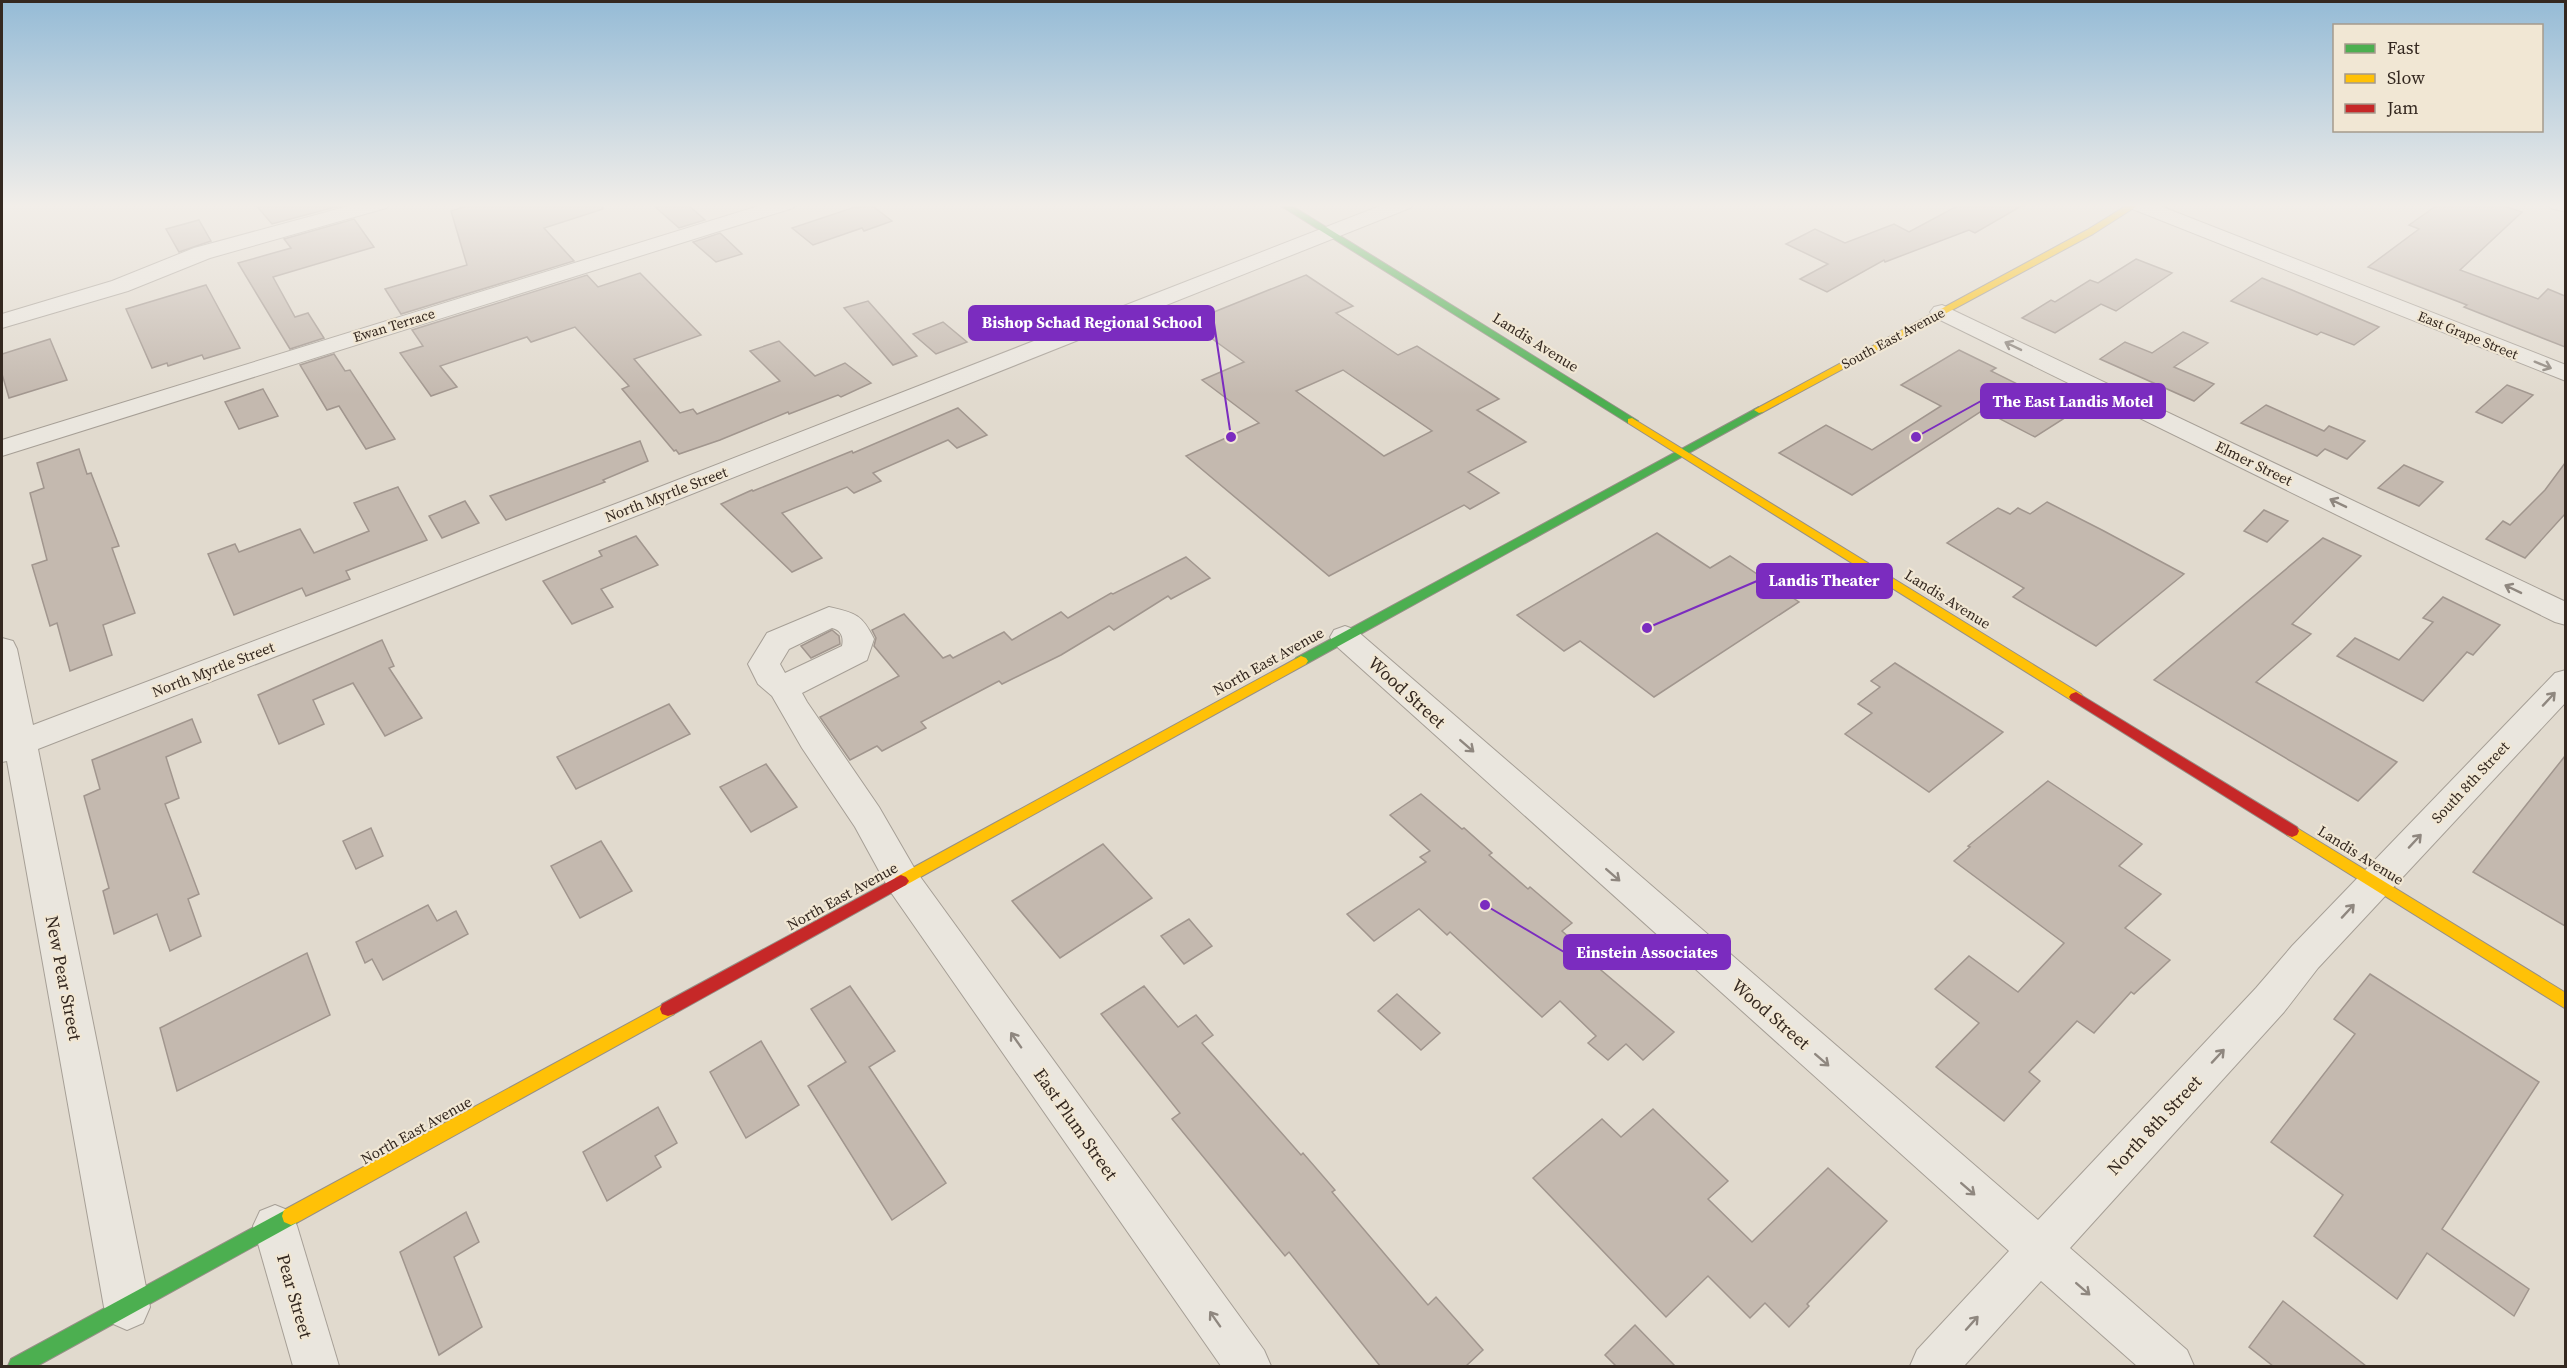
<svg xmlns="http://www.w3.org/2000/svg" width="2567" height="1368" font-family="'Source Serif 4',serif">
  <rect width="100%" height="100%" fill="#e1dace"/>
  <!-- building -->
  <g fill="#c4b9af" stroke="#a1968e" stroke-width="1.5" fill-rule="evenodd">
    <path d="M255 204H342L343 205 272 224Z"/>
    <path d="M473 204H602L603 209 544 228 574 261 401 314 385 289 467 265 451 211Z"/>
    <path d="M652 204H687L705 220 679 228Z"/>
    <path d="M870 204 892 221 864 231 862 228 813 245 792 228 855 207 857 208Z"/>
    <path d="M1961 204H2025L1975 233 1969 230 1885 262 1884 260 1827 292 1800 279 1828 264 1786 244 1815 229 1845 243 1894 224 1909 232Z"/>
    <path d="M2439 204H2498L2522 212 2460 270 2538 299 2548 289 2565 296V347L2464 307 2467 305 2368 267 2419 229 2409 225Z"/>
    <path d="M354 219 374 247 273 277 295 317 308 313 324 338 290 349 238 263 291 248 284 239Z"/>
    <path d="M199 220 211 241 179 252 166 229Z"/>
    <path d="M720 233 742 254 716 262 693 242Z"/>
    <path d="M2136 259 2172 273 2116 311 2101 304 2055 333 2022 318 2051 300 2055 302 2090 280 2098 283Z"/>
    <path d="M640 273 701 335 634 359 680 413 693 409 697 414 780 381 750 351 779 341 815 376 845 363 871 383 841 397 838 395 789 414 788 412 720 440 679 454 676 450 674 451 622 389 629 386 575 327 531 342 527 337 440 366 457 387 431 396 400 353 423 346 412 330 587 275 598 287Z"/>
    <path d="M1306 275 1353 306 1336 313 1398 355 1417 346 1499 399 1477 410 1526 442 1468 472 1499 493 1470 509 1464 505 1329 576 1186 456 1259 423 1202 380 1244 362 1189 322ZM1343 370 1432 431 1384 456 1296 391Z"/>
    <path d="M2262 278 2292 290 2379 327 2354 345 2321 332 2317 335 2231 301Z"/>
    <path d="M206 285 240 348 204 359 202 355 168 366 167 363 152 368 126 309Z"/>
    <path d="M868 301 917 356 893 365 844 308Z"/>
    <path d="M943 322 967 342 936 354 913 334Z"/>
    <path d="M2183 332 2208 343 2174 367 2214 384 2194 401 2100 359 2125 342 2152 353Z"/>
    <path d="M50 339 67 380 9 398 2 374V354Z"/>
    <path d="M1959 350 1996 368 1991 371 2074 412 2035 437 1983 410 1852 495 1779 453 1826 425 1872 450 1941 406 1901 385Z"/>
    <path d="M334 354 345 371 350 370 395 439 366 449 339 406 327 410 300 365Z"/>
    <path d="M2507 385 2533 395 2502 423 2476 412Z"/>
    <path d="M263 389 278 416 239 429 225 402Z"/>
    <path d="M2266 405 2324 431 2329 426 2365 441 2347 459 2325 449 2317 456 2241 423Z"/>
    <path d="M958 408 987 435 957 448 948 440 873 473 881 481 854 493 847 487 782 513 822 558 792 572 721 504 752 490 753 491 852 451 853 453Z"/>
    <path d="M640 441 648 461 603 480 605 482 506 520 490 496Z"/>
    <path d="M79 449 87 474 91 473 119 546 112 548 135 613 103 625 112 655 70 671 57 623 50 626 32 565 47 560 30 493 44 488 37 463Z"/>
    <path d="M2565 463V514L2525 558 2486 539 2503 521 2510 525 2545 490Z"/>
    <path d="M2404 465 2443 482 2419 506 2378 488Z"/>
    <path d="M398 487 427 540 346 571 350 579 306 596 302 588 234 615 208 554 235 544 239 552 300 529 314 553 369 531 354 503Z"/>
    <path d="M465 501 479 523 442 538 429 516Z"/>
    <path d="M2047 502 2102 530 2184 574 2096 646 2013 597 2024 588 1947 543 1998 508 2010 514 2018 508 2030 514Z"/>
    <path d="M2264 510 2288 521 2267 542 2244 531Z"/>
    <path d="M1657 533 1710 568 1730 556 1799 602 1654 697 1580 641 1564 651 1517 615Z"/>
    <path d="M636 536 658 565 601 589 613 607 572 624 543 581 602 556 599 551Z"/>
    <path d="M2323 538 2361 556 2292 624 2311 634 2256 682 2397 762 2358 801 2154 680Z"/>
    <path d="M1186 557 1210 578 1171 599 1168 596 1114 630 1109 626 1061 655 1002 684 999 681 921 722 926 728 882 751 877 746 850 760 820 717 899 676 874 646 876 638 872 630 904 614 943 658 950 655 953 658 1004 632 1012 640 1061 612 1068 618 1111 593 1113 594Z"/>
    <path d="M2443 597 2500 625 2473 655 2467 652 2423 701 2337 656 2355 638 2399 660 2433 622 2423 618Z"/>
    <path d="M832 630 839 636 840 644 811 658 801 646Z"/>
    <path d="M382 640 394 666 389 668 422 718 385 736 353 683 313 700 324 724 279 744 258 695Z"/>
    <path d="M1895 663 2003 732 1929 792 1845 734 1872 713 1858 704 1880 687 1871 681Z"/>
    <path d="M669 704 690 734 576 789 557 757Z"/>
    <path d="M192 719 201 742 166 757 179 798 165 804 199 894 188 899 201 936 170 951 157 914 114 934 103 891 109 888 84 796 100 789 92 760Z"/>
    <path d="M2565 756V926L2473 872Z"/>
    <path d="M766 764 797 807 751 832 720 787Z"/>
    <path d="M2048 781 2142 844 2119 866 2161 894 2125 928 2170 960 2134 994 2131 992 2094 1033 2077 1021 2029 1072 2040 1081 2004 1121 1936 1067 1979 1023 1935 989 1969 956 2018 992 2064 943 1954 861 1970 847 1968 846Z"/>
    <path d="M1421 794 1462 829 1464 828 1492 853 1489 855 1528 889 1530 887 1572 923 1562 931 1604 968 1601 970 1674 1032 1643 1060 1626 1044 1608 1060 1588 1043 1596 1036 1560 1001 1542 1017 1450 932 1447 935 1419 909 1374 941 1347 914 1426 862 1420 857 1430 851 1390 815Z"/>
    <path d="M371 828 383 856 356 869 343 841Z"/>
    <path d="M601 841 632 891 580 918 551 866Z"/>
    <path d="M1103 844 1152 898 1060 958 1012 901Z"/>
    <path d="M428 905 437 921 456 911 468 934 383 980 372 959 365 963 356 942Z"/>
    <path d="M1189 919 1212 946 1184 964 1161 936Z"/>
    <path d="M307 953 330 1015 177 1091 160 1028Z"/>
    <path d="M2370 974 2539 1082 2442 1229 2529 1289 2514 1316 2427 1253 2397 1299 2314 1236 2343 1195 2271 1142 2355 1034 2334 1019Z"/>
    <path d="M850 986 895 1051 869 1067 946 1183 892 1220 808 1086 846 1062 811 1009Z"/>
    <path d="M1144 986 1178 1027 1196 1015 1213 1035 1202 1043 1301 1155 1303 1153 1335 1190 1332 1192 1428 1305 1436 1297 1483 1350 1466 1366H1380L1289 1252 1285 1256 1172 1119 1180 1113 1101 1014Z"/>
    <path d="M1397 994 1440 1033 1421 1050 1378 1011Z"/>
    <path d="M761 1041 799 1105 746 1138 710 1072Z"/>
    <path d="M658 1107 677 1143 655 1156 661 1167 607 1201 583 1152Z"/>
    <path d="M1653 1109 1728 1181 1708 1199 1752 1242 1828 1168 1887 1221 1807 1304 1809 1306 1789 1327 1765 1303 1750 1318 1708 1276 1666 1317 1533 1178 1602 1119 1621 1137Z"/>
    <path d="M466 1212 479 1242 454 1257 482 1327 439 1355 400 1252Z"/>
    <path d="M2283 1301 2366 1366H2273L2249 1347Z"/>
    <path d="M1635 1325 1675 1366H1616L1605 1355Z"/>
  </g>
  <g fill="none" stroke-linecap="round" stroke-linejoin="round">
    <defs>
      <g id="street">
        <path d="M356 204H390L386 208 210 258 128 291 2 328V314L112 281 194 248Z"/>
        <path d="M765 204H797L793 208 2 456V440Z"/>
        <path d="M1385 204H1414L1410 208 659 507 38 749 150 1307 143 1323 127 1330 111 1323 104 1307 7 761 2 762V638L13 641 17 649 33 725 639 495Z"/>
        <path d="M2126 204H2155L2566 365V381L2130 208Z"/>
        <path d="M2547 204H2566V212L2551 208Z"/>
        <path d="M1942 305 2566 602V625L2555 622 1934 317 1930 312 1934 307Z"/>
        <path d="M829 607C855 613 862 614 874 639L867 660 802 693 807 702 879 807 916 871 1264 1350 1271 1366H1221L890 891 855 827 802 748 772 696 758 684 748 664 767 633ZM832 628C841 630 844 637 842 646L785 673 780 664 789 649Z"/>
        <path d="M1345 626 1356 630 2038 1220 2256 988 2292 946 2555 673 2566 670V702L2318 968 2284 1012 2070 1248 2187 1350 2194 1366H2137L2041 1281 1964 1366H1910L1917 1350 2009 1251 1334 644 1330 637 1334 630Z"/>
        <path d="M275 1205 290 1211 297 1226 339 1366H293L253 1226 260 1211Z"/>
      </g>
      <g id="fast">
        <path d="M1278 204H1289L1638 421 1636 423H1628Z"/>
        <path d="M1759 407 1764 410 1763 412 1306 664H1296L1294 661 1296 658Z"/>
        <path d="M291 1207 298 1210 300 1216 298 1222 37 1366H8L11 1359Z"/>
      </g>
      <g id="slow">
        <path d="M2129 204H2140L2093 234 1763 412 1759 413 1754 410 2087 230Z"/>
        <path d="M1632 418 2081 694 2083 697 2081 700H2071L1628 423V419Z"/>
        <path d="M1301 656 1306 658 1308 661 1306 664 906 885 901 887 896 885 893 881 896 877Z"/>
        <path d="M2292 825 2566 993V1009L2287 835 2285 831 2287 827Z"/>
        <path d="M668 1002 674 1004 676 1009 674 1014 298 1222 291 1225 284 1222 282 1216 284 1210Z"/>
      </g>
      <g id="jam">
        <path d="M2076 692 2297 827 2299 831 2297 835 2292 837 2287 835 2071 700 2069 697 2071 694Z"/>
        <path d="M901 875 906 877 909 881 906 885 674 1014 668 1016 662 1014 660 1009 662 1004Z"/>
      </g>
    </defs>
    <!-- street casing -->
    <use href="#street" stroke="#a69f96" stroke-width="2"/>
    <!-- fast casing -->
    <use href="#fast" stroke="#968f86" stroke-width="2"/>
    <!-- slow casing -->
    <use href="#slow" stroke="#968f86" stroke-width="2"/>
    <!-- jam casing -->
    <use href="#jam" stroke="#968f86" stroke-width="2"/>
    <!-- street -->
    <use href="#street" fill="#eae6de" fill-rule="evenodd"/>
    <!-- fast -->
    <use href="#fast" fill="#4caf50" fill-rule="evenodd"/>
    <!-- slow -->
    <use href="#slow" fill="#ffc107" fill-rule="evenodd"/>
    <!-- jam -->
    <use href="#jam" fill="#c62828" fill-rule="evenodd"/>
  </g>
  <!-- one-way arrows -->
  <defs><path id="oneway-shaft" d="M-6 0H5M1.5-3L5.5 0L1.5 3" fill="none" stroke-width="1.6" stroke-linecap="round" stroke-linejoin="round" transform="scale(1.5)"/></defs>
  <g stroke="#8f877f">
    <use href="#oneway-shaft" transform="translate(2013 346) rotate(-154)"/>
    <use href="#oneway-shaft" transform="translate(2543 365) rotate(22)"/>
    <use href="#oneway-shaft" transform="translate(2338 503) rotate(-154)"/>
    <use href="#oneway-shaft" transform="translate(2513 589) rotate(-154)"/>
    <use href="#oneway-shaft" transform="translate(2549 699) rotate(-47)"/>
    <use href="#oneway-shaft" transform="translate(1467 746) rotate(41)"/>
    <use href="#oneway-shaft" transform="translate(2415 841) rotate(-47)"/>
    <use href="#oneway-shaft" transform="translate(1613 875) rotate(41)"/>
    <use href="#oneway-shaft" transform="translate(2348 911) rotate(-47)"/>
    <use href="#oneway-shaft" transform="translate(1016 1040) rotate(-125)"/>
    <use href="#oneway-shaft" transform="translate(2218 1056) rotate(-47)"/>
    <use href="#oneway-shaft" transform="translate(1822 1060) rotate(41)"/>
    <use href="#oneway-shaft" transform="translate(1968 1189) rotate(41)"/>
    <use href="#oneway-shaft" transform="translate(2083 1289) rotate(41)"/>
    <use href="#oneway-shaft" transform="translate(1215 1319) rotate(-125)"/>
    <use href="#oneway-shaft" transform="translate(1972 1323) rotate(-48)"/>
  </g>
  <!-- sky -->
  <linearGradient id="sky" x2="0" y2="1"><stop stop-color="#95bbd6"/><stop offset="0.52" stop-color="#f2eee9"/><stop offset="1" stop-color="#f2eee9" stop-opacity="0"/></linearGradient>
  <rect width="2567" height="395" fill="url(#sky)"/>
  <g text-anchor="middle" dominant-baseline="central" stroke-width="4.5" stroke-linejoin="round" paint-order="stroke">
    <!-- far-street labels -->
    <g font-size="14" fill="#342820" stroke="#f1e7d4">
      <text transform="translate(394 325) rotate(-17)">Ewan Terrace</text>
      <text transform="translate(2468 335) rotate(22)">East Grape Street</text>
      <text transform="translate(1893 338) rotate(-28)">South East Avenue</text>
    </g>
    <!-- street labels -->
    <g font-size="15" fill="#342820" stroke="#f1e7d4">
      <text transform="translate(1536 342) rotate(32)">Landis Avenue</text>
      <text transform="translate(2254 463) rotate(26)">Elmer Street</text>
      <text transform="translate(666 494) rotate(-21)">North Myrtle Street</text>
      <text transform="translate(1948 599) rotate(32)">Landis Avenue</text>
      <text transform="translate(1268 661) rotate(-29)">North East Avenue</text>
      <text transform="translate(213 669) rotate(-21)">North Myrtle Street</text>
      <text transform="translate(2470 782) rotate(-47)">South 8th Street</text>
      <text transform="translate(2361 855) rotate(32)">Landis Avenue</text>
      <text transform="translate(842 896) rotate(-29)">North East Avenue</text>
      <text transform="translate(416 1130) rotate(-29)">North East Avenue</text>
    </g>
    <!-- near-street labels -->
    <g font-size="18" fill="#342820" stroke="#f1e7d4">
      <text transform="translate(1407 692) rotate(42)">Wood Street</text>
      <text transform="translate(64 978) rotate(79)">New Pear Street</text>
      <text transform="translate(1771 1014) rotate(41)">Wood Street</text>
      <text transform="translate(1076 1124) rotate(55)">East Plum Street</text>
      <text transform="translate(2154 1125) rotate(-47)">North 8th Street</text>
      <text transform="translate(295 1296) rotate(74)">Pear Street</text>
    </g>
  </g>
  <!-- callouts -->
  <path fill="none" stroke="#7b2cbf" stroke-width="2" d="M1231 437L1214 323M1916 437L1981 401M1647 628L1757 581M1485 905L1564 952"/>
  <g fill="#7b2cbf" stroke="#f1e7d4" stroke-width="2">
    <circle cx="1231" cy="437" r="6"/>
    <circle cx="1916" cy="437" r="6"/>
    <circle cx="1647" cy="628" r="6"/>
    <circle cx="1485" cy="905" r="6"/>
  </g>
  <g fill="#7b2cbf" stroke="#7b2cbf" stroke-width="2">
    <rect x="969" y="306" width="245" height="34" rx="6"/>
    <rect x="1981" y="384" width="184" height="34" rx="6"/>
    <rect x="1757" y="564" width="135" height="34" rx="6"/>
    <rect x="1564" y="935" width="166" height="34" rx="6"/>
  </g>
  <g font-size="16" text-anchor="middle" font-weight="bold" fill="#fff">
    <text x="1092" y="328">Bishop Schad Regional School</text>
    <text x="2073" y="407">The East Landis Motel</text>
    <text x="1824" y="586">Landis Theater</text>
    <text x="1647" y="958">Einstein Associates</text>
  </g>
  <!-- border -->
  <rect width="2567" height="1368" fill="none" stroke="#342820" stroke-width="6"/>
  <!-- legend -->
  <rect x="2333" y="24" width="210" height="108" fill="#f1e7d4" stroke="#a59b8c" stroke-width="1.5"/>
  <rect x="2345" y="44" width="30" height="9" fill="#4caf50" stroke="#a59b8c" stroke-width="1.5"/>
  <text x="2387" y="54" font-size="18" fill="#342820">Fast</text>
  <rect x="2345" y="74" width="30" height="9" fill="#ffc107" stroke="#a59b8c" stroke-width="1.5"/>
  <text x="2387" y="84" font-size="18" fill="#342820">Slow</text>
  <rect x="2345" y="104" width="30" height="9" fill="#c62828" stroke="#a59b8c" stroke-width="1.5"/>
  <text x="2387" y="114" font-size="18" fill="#342820">Jam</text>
</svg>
